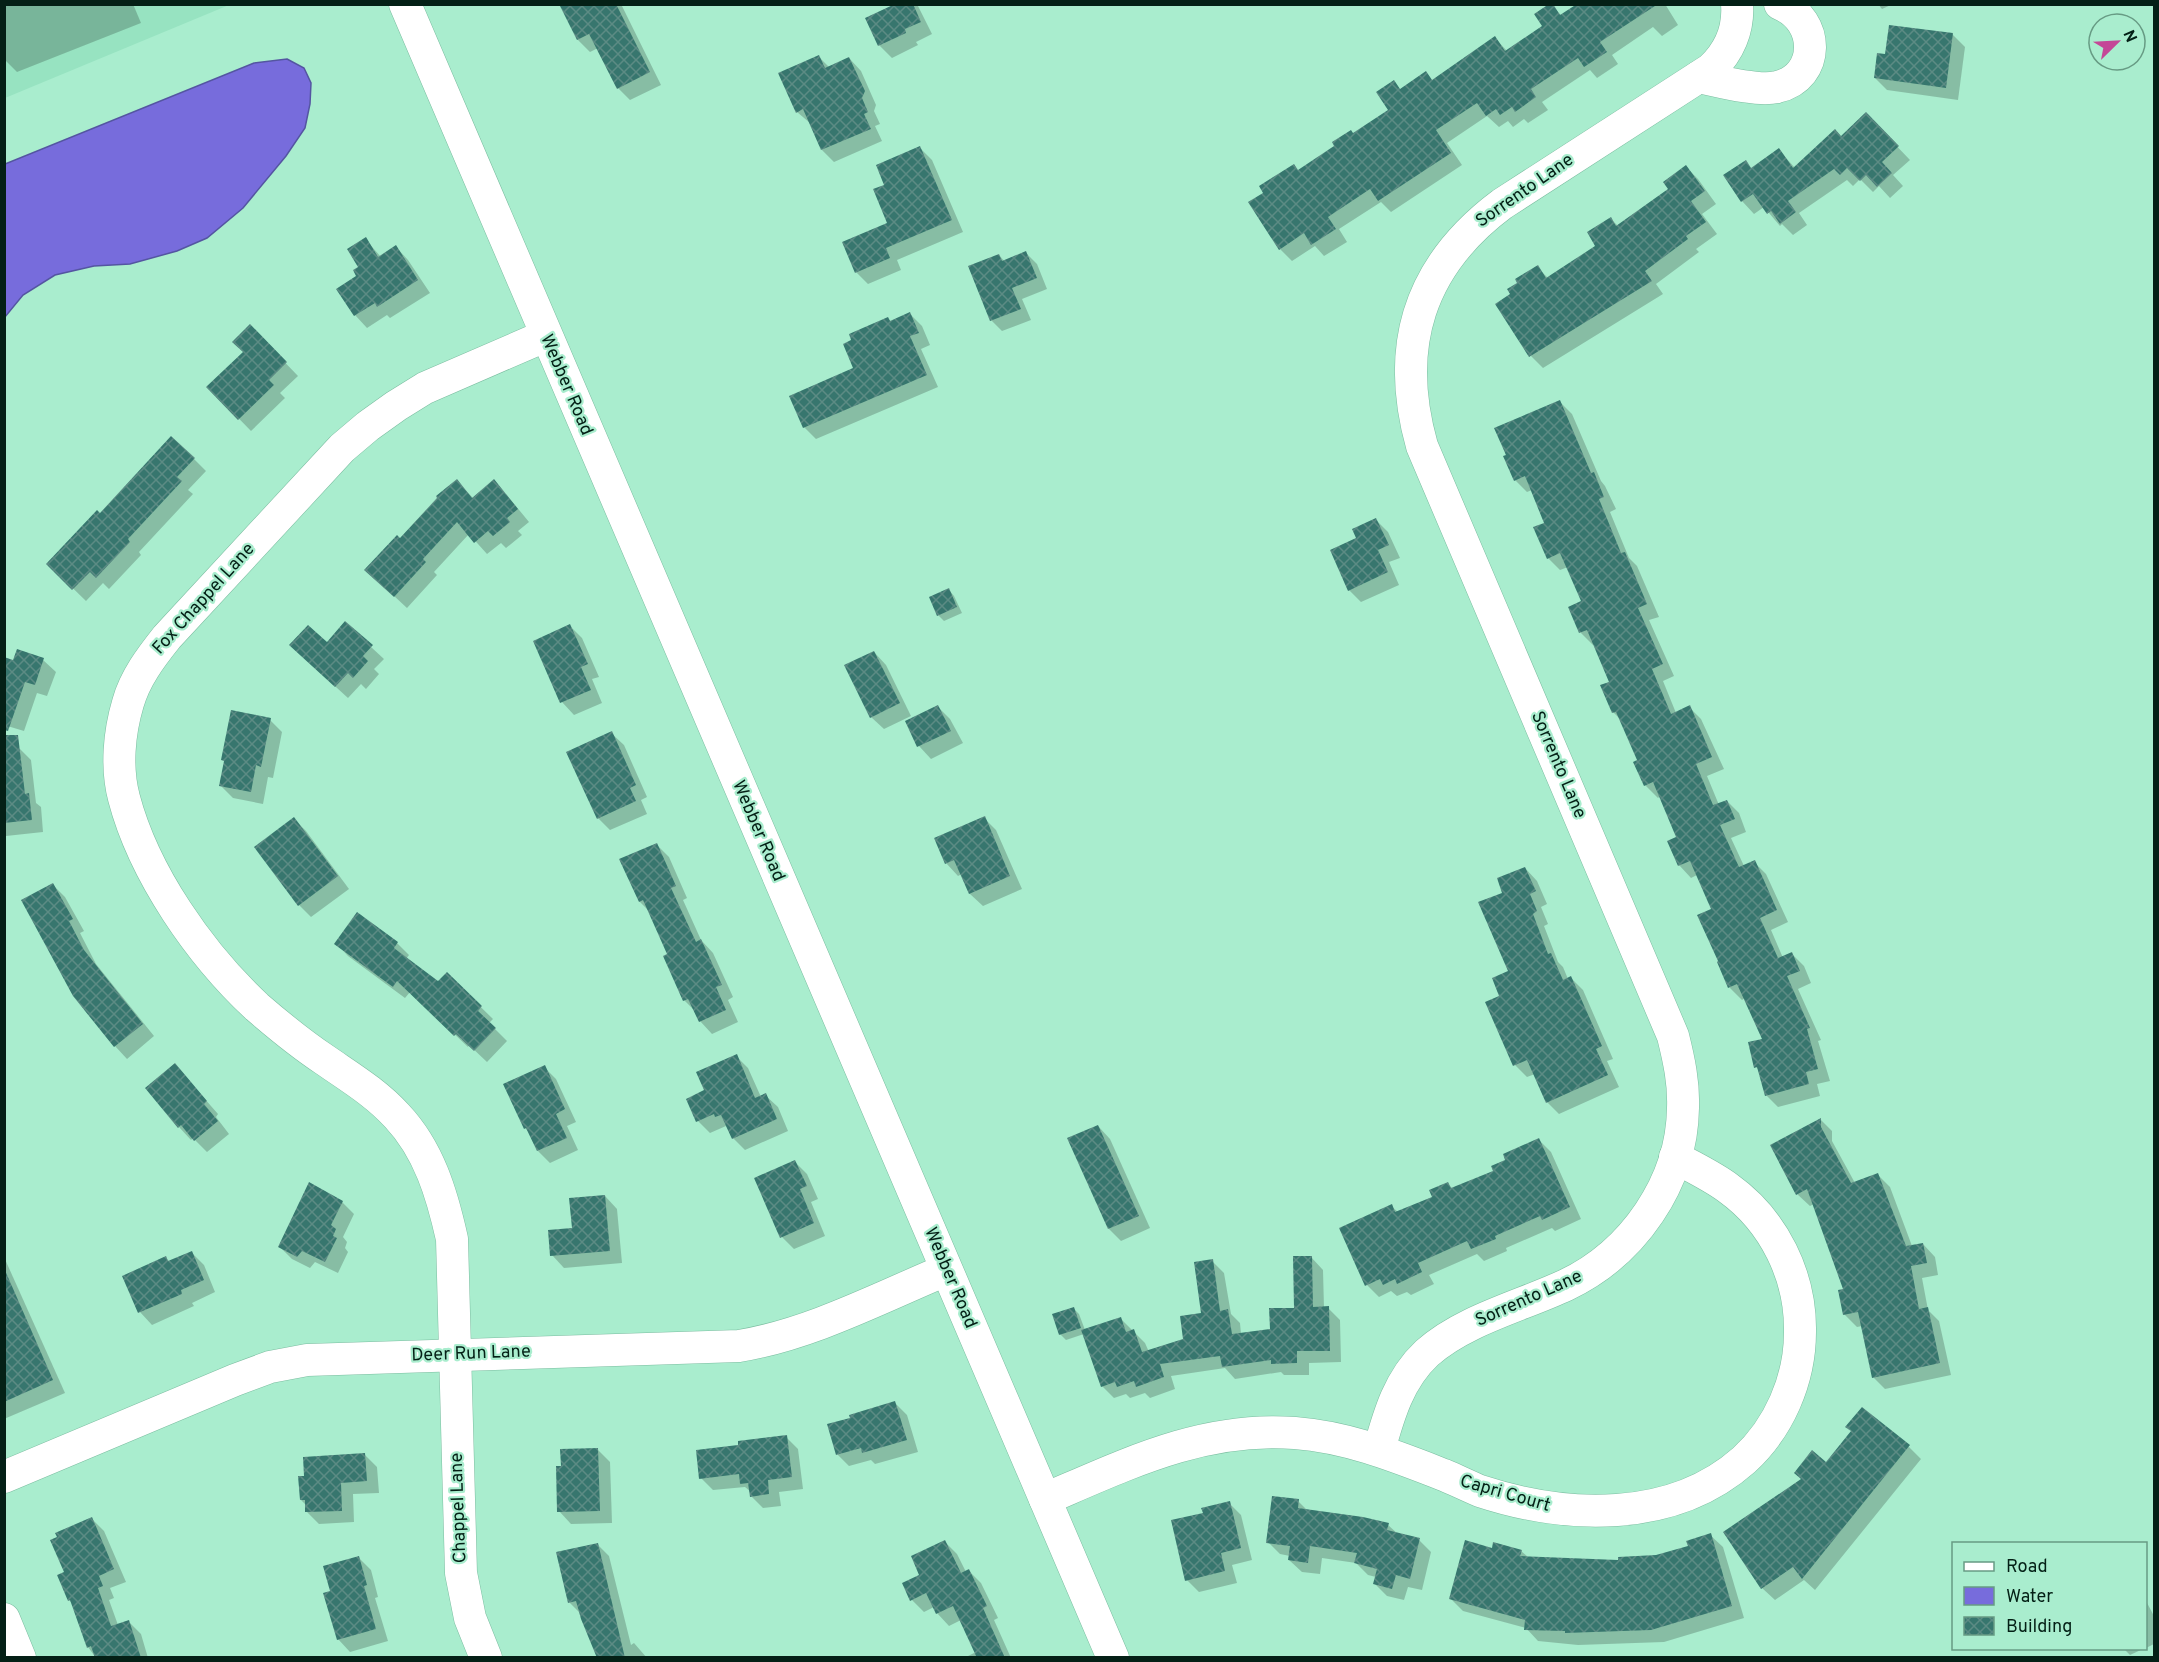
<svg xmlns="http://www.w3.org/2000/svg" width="2159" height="1662" font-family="Overpass,sans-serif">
  <defs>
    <pattern id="building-cross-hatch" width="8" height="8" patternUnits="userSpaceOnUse" patternTransform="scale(1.5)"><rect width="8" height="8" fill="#37766e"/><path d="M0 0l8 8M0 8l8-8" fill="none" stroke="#5c8b84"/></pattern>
  </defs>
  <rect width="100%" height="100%" fill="#a9edce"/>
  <!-- built -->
  <path fill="#97e3c1" d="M5 4H229V5L5 98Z"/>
  <!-- water -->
  <path fill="#776cdc" stroke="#5455a1" stroke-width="1.5" d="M287 59 304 68 311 83 310 104 305 128 286 156 243 208 207 238 177 251 130 264 94 266 55 275 23 295 5 317V164L254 63Z"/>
  <!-- shadow -->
  <g fill="#0003">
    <path d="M4 4H133L141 23 17 72 4 59Z"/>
    <path d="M574 4H621L661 85 630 100 618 88 598 48 590 52 578 40Z"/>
    <path d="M891 4H917L932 34 916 42 918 45 892 58 879 45 867 19 893 7Z"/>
    <path d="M1580 4H1665L1678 25 1662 36 1653 27 1612 55 1618 64 1597 78 1590 70 1542 102 1548 110 1528 123 1524 119 1513 127 1508 121 1499 127 1487 116 1447 143 1462 165 1391 212 1381 202 1339 229 1347 242 1324 256 1315 246 1292 261 1280 249 1299 171 1390 110 1393 82 1401 90 1426 73 1433 81 1495 38 1507 51 1544 26 1551 5 1562 16Z"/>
    <path d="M1878 4H1893L1882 9Z"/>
    <path d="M1952 34 1965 47 1958 100 1887 90 1875 78 1887 55Z"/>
    <path d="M819 57 829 67 849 58 861 71 876 105 874 111 880 124 875 126 882 141 834 162 822 150 810 123 797 112Z"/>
    <path d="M1866 114 1910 160 1893 175 1903 186 1890 198 1879 186 1873 192 1860 179 1853 186 1847 180 1799 213 1807 225 1793 235 1782 224 1780 226 1764 207 1754 214 1742 201 1725 176 1746 162 1752 169 1779 150 1795 168 1841 137Z"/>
    <path d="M920 148 932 160 963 232 897 260 901 270 868 284 856 272 889 224 886 185Z"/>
    <path d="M1686 167 1698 179 1716 204 1702 214 1717 234 1696 249 1699 252 1656 284 1663 294 1543 368 1531 356 1497 305 1512 295 1537 267 1548 278 1597 246 1611 219 1618 226 1670 189Z"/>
    <path d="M365 239 381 257 396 247 408 260 430 293 390 318 387 315 367 328 355 315 358 276Z"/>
    <path d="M1026 253 1037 264 1047 289 1022 299 1031 320 1002 331 991 320 999 255 1005 262Z"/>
    <path d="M910 314 922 326 930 345 921 349 938 387 816 439 804 427 855 369 888 319 892 322Z"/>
    <path d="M250 326 298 376 280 393 285 398 251 431 208 387 245 352Z"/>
    <path d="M1560 402 1572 414 1601 481 1605 486 1616 509 1610 512 1629 558 1637 566 1659 617 1649 620 1674 676 1663 681 1676 713 1689 707 1701 719 1724 769 1707 776 1719 805 1727 801 1739 813 1746 832 1731 838 1744 866 1754 862 1766 874 1788 922 1771 930 1783 958 1792 954 1804 966 1811 983 1798 989 1821 1040 1818 1041 1830 1081 1817 1084 1820 1096 1778 1107 1766 1095 1760 1071 1756 1067 1764 1040 1745 998 1742 1000 1730 988 1719 963 1713 909 1697 875 1691 878 1679 865 1678 838 1660 796 1658 798 1645 785 1639 761 1621 720 1613 712 1611 682 1595 644 1593 645 1580 632 1583 602 1568 567 1560 570 1548 558 1546 523 1532 490 1527 492 1515 480 1496 428Z"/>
    <path d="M194 459 206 471 188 490 193 494 139 552 141 555 109 589 103 583 86 601 48 564 100 515Z"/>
    <path d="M457 481 473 498 506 494 529 522 518 531 522 535 506 548 501 543 487 554 469 534 434 572 437 575 407 608 379 582 400 540Z"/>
    <path d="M1376 520 1388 532 1400 558 1389 562 1399 585 1361 602 1349 590 1358 539Z"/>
    <path d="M949 590 954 596 962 613 944 621 938 615Z"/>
    <path d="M345 623 384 659 374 669 379 674 366 689 361 684 348 698 303 657 327 644Z"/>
    <path d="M570 626 582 638 599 677 592 679 602 703 574 715 562 702 535 641Z"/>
    <path d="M874 652 886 665 911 716 884 729 871 717Z"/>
    <path d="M43 660 56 672 47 696 37 693 24 731 4 725 14 662Z"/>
    <path d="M938 707 950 719 963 743 931 759 919 746 907 722Z"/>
    <path d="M270 720 282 732 273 778 268 777 263 804 233 798 221 786 225 762 222 759Z"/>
    <path d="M611 733 624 745 647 797 641 800 647 814 610 830 598 818Z"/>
    <path d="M19 748 31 760 36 803 41 807 43 832 6 836 4 834V750Z"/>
    <path d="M984 818 996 830 1022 889 983 906 970 894 962 874 958 876 946 863Z"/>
    <path d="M294 819 306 831 349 889 311 917 299 905Z"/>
    <path d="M656 844 669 857 687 898 683 900 701 940 713 953 733 997 728 1000 738 1022 712 1034 700 1021 695 1011 684 1000 669 955 650 912 640 902 621 860Z"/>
    <path d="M1525 868 1537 881 1547 904 1541 907 1548 924 1544 926 1558 962 1563 967 1568 979 1571 978 1583 990 1613 1059 1607 1061 1619 1087 1559 1114 1547 1102 1535 1074 1527 1077 1515 1065 1501 997 1510 972 1503 893Z"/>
    <path d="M53 885 65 897 84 931 80 933 96 964 154 1036 127 1059 115 1046Z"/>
    <path d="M336 943H397L409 955 406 959 438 983 447 974 493 1019 489 1023 507 1041 487 1062 469 1045 468 1047 410 992 405 998 348 956Z"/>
    <path d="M736 1056 748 1068 761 1097 765 1095 778 1107 788 1131 745 1150 733 1138 726 1126 710 1133 698 1121 706 1091Z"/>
    <path d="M175 1065 218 1114 216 1117 229 1134 207 1152 193 1138 191 1140 179 1127 147 1089Z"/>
    <path d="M544 1067 556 1079 576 1122 567 1126 578 1150 550 1163 538 1151 531 1134 525 1128Z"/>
    <path d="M1820 1119 1832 1131V1141L1855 1183 1878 1175 1890 1187 1912 1246 1923 1244 1935 1257 1938 1275 1922 1278 1928 1310 1939 1321 1951 1375 1885 1389 1873 1377 1862 1326 1857 1327 1844 1314 1845 1290 1814 1204 1810 1206 1797 1194 1772 1146Z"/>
    <path d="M1098 1126 1110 1139 1150 1228 1121 1241 1109 1229 1069 1139Z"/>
    <path d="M1538 1139 1551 1152 1581 1219 1555 1231 1552 1228 1506 1248 1507 1251 1484 1261 1477 1254 1429 1275 1434 1284 1411 1295 1407 1292 1397 1296 1391 1291 1379 1297 1367 1285 1391 1206 1398 1212 1433 1197 1448 1184 1453 1189 1495 1171Z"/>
    <path d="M795 1162 807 1174 818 1199 811 1202 825 1236 794 1249 782 1237Z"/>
    <path d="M605 1196 617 1209 622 1263 564 1268 552 1255Z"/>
    <path d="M342 1202 354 1214 343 1237 347 1242 345 1248 348 1252 338 1273 315 1262 310 1268 292 1259 280 1247Z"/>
    <path d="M192 1253 204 1265 215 1292 192 1303 194 1306 152 1325 140 1312 124 1276 166 1258 170 1262Z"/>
    <path d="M4 1257 65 1393 4 1419Z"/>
    <path d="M1311 1257 1323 1270 1324 1308H1328L1340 1320 1341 1362 1309 1363V1375H1284L1281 1372 1235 1379 1225 1368 1171 1376 1175 1389 1150 1398 1145 1393 1130 1398 1126 1394 1114 1398 1102 1386 1084 1334 1066 1340 1060 1334 1073 1308 1079 1314 1085 1330 1120 1318 1145 1343 1149 1352 1184 1340 1203 1314 1212 1261 1224 1273 1231 1314 1240 1323 1241 1334 1271 1330 1295 1309Z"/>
    <path d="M895 1403 907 1415 918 1452 875 1464 871 1460 849 1466 837 1454Z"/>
    <path d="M786 1437 798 1449 803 1489 779 1492 781 1506 763 1508 751 1496V1492L745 1487 713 1490 701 1478 740 1446Z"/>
    <path d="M1909 1447 1921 1459 1815 1590 1804 1580 1775 1600 1762 1588 1826 1464Z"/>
    <path d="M598 1450 610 1462 612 1523 571 1524 559 1511 563 1467Z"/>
    <path d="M365 1455 377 1467 379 1493 353 1494 354 1522 319 1524 307 1512 306 1505 301 1500Z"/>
    <path d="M1298 1501 1308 1511 1388 1525 1398 1534 1419 1540 1431 1552 1422 1590 1408 1587 1404 1600 1387 1596 1375 1584 1376 1577 1368 1575 1356 1563 1322 1558 1320 1574 1302 1572 1289 1560 1290 1556 1280 1554 1268 1542Z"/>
    <path d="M1229 1503 1241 1515 1252 1560 1232 1565 1237 1583 1199 1592 1187 1580 1204 1514Z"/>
    <path d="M92 1519 104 1531 126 1582 110 1588 114 1598 109 1600 118 1625 128 1621 141 1634 148 1658H96L88 1647 73 1604 69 1600 66 1573Z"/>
    <path d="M1710 1535 1723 1547 1744 1618 1664 1642 1578 1645 1538 1641 1526 1628 1463 1611 1450 1598 1493 1550 1521 1551 1528 1557 1620 1562 1657 1556 1690 1546Z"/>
    <path d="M945 1542 957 1554 966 1572 969 1571 981 1583 998 1618 994 1620 1011 1658H964L976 1652 961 1620 949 1626 937 1613 934 1607 924 1612 912 1600 921 1575Z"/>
    <path d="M597 1544 609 1556 631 1645 634 1643 647 1658H598L581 1614 569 1602Z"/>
    <path d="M359 1558 371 1570 378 1597 375 1598 388 1641 350 1652 338 1639 332 1592Z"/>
    <path d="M2146 1601 2154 1616V1644L2146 1648Z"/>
    <path d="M2123 1648H2145L2130 1655Z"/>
  </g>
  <!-- building -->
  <g fill="url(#building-cross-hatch)">
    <path d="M559 4H616L650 72 617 89 589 34 577 40Z"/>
    <path d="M895 4H913L921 22 905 29 906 33 878 46 865 18Z"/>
    <path d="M1549 4H1553L1560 15 1577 4H1658L1600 42 1607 52 1584 67 1578 58 1531 89 1536 97 1515 112 1512 107 1500 115 1496 109 1486 116 1477 103 1436 130 1451 153 1378 201 1370 189 1328 217 1336 229 1311 245 1304 233 1279 250 1248 202 1263 193 1259 186 1294 164 1298 170 1334 146 1332 142 1351 130 1353 133 1388 110 1376 92 1394 80 1400 89 1426 71 1432 80 1495 36 1505 51 1542 26 1534 14Z"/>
    <path d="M1889 25 1953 33 1946 88 1874 78 1877 53 1885 54Z"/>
    <path d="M819 55 825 68 849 57 865 91 862 98 868 112 864 114 871 129 821 150 803 109 796 113 778 73Z"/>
    <path d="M1866 112 1899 146 1882 162 1892 173 1877 187 1866 175 1860 181 1847 168 1840 175 1834 169 1788 201 1796 212 1780 224 1771 211 1767 214 1753 194 1741 202 1723 175 1746 160 1751 168 1779 148 1793 168 1835 129 1841 136Z"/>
    <path d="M920 146 952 220 886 248 890 258 855 273 842 242 887 223 873 189 884 185 876 165Z"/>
    <path d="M1686 165 1705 191 1691 201 1706 222 1686 236 1688 239 1645 271 1652 281 1529 357 1495 304 1510 294 1507 289 1517 283 1515 279 1538 265 1546 278 1595 246 1587 232 1611 217 1616 226 1668 189 1663 182Z"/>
    <path d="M366 237 378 257 396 245 418 280 377 307 375 303 354 316 336 289 356 276 353 270 358 267 347 249Z"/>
    <path d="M1026 251 1037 278 1012 288 1021 309 990 321 968 266 999 254 1002 261Z"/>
    <path d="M910 312 919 333 910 336 927 375 803 428 789 396 853 368 843 344 851 340 849 334 888 317 890 321Z"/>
    <path d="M250 324 287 362 269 380 274 385 238 420 206 387 243 352 232 342Z"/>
    <path d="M1560 400 1591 473 1594 472 1604 497 1599 499 1621 553 1625 552 1647 604 1638 608 1663 664 1652 669 1671 714 1690 705 1712 757 1696 764 1713 805 1727 800 1735 819 1720 825 1739 867 1755 860 1777 910 1760 918 1778 958 1792 952 1800 971 1787 976 1810 1028 1807 1029 1818 1069 1806 1072 1809 1084 1765 1096 1757 1067 1754 1068 1748 1042 1762 1039 1737 984 1728 988 1717 962 1718 961 1697 915 1711 909 1690 861 1678 866 1667 841 1676 837 1653 782 1644 786 1633 762 1637 760 1616 712 1612 713 1600 685 1609 682 1587 630 1579 633 1568 607 1581 601 1560 553 1547 559 1533 527 1544 523 1525 476 1514 481 1503 456 1506 455 1494 428Z"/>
    <path d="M171 436 195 458 177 477 182 481 128 539 130 542 96 578 90 572 72 590 46 564 97 510 100 513Z"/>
    <path d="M457 479 472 498 494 479 518 509 507 518 510 522 493 536 488 531 474 543 457 522 423 559 426 562 394 597 364 570 397 535 400 538 437 498 436 496Z"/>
    <path d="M1376 518 1389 545 1378 550 1388 572 1348 591 1330 550 1356 538 1352 529Z"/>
    <path d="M949 588 957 607 937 616 929 597Z"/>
    <path d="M345 621 373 645 363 656 368 661 353 678 348 673 335 687 289 645 308 625 327 642Z"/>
    <path d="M570 624 588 664 581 667 591 690 560 703 533 641Z"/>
    <path d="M17 649 44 658 35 685 25 682 8 731 4 730V657L13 660Z"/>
    <path d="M874 651 900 703 870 718 844 665Z"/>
    <path d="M938 705 951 731 917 747 905 721Z"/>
    <path d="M231 710 271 718 261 767 256 765 251 792 219 786 224 761 221 760Z"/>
    <path d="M612 731 636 785 630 788 636 801 597 819 566 752Z"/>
    <path d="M4 735H18L25 794 29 793 32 820 4 823Z"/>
    <path d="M985 816 1010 876 969 894 954 860 945 864 934 838Z"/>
    <path d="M294 817 338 876 298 906 254 847Z"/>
    <path d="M657 843 676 886 671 888 696 942 701 939 722 985 716 987 726 1010 699 1022 688 999 683 1001 663 956 667 954 643 900 639 902 619 859Z"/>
    <path d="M1525 867 1536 891 1530 894 1537 911 1533 914 1548 954 1551 953 1563 980 1571 976 1602 1046 1596 1049 1608 1075 1546 1103 1527 1060 1513 1066 1485 1002 1499 996 1492 978 1508 971 1478 902 1502 893 1497 878Z"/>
    <path d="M53 883 73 919 69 921 84 950 143 1024 114 1047 73 996 21 900Z"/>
    <path d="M357 912 398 942 394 948 438 981 447 972 482 1006 478 1011 496 1028 474 1051 456 1034 454 1036 397 981 393 987 334 944Z"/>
    <path d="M737 1054 755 1098 766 1093 777 1119 732 1139 721 1115 715 1117 714 1114 696 1122 686 1099 704 1090 696 1072Z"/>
    <path d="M175 1063 207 1101 204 1104 218 1121 194 1141 181 1125 178 1128 145 1088Z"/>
    <path d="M545 1065 565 1109 556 1114 567 1138 537 1151 526 1128 524 1129 503 1084Z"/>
    <path d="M1821 1118V1127L1851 1183 1878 1173 1906 1246 1923 1243 1927 1263 1911 1266 1919 1309 1928 1307 1940 1363 1872 1378 1858 1312 1843 1315 1838 1290 1843 1289 1807 1189 1796 1195 1770 1145Z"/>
    <path d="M1098 1125 1139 1216 1108 1229 1067 1138Z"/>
    <path d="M1539 1138 1570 1207 1542 1220 1540 1216 1495 1236 1496 1239 1471 1249 1467 1241 1418 1263 1422 1272 1397 1284 1395 1279 1383 1285 1380 1279 1365 1286 1339 1228 1392 1204 1395 1212 1432 1197 1429 1190 1448 1182 1451 1188 1493 1171 1491 1166 1505 1160 1503 1154Z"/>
    <path d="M795 1160 807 1186 800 1189 814 1223 780 1238 754 1178Z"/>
    <path d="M309 1182 343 1201 331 1225 336 1229 333 1236 337 1238 325 1262 302 1251 297 1257 278 1247Z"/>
    <path d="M605 1195 610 1251 550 1256 548 1230 572 1228 569 1198Z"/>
    <path d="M192 1251 204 1280 181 1290 182 1294 138 1313 122 1276 166 1256 168 1261Z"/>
    <path d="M1293 1256H1312L1313 1307 1329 1306 1330 1351H1297V1363L1271 1364V1360L1222 1367 1220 1356 1160 1364 1164 1377 1136 1387 1134 1381 1117 1387 1115 1382 1101 1387 1081 1330 1121 1317 1126 1332 1134 1329 1142 1352 1183 1339 1180 1316 1201 1313 1194 1262 1213 1259 1220 1311 1228 1309 1232 1334 1270 1329 1269 1308H1294Z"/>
    <path d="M4 1268 53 1380 4 1402Z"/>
    <path d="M1074 1307 1081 1328 1059 1335 1052 1314Z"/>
    <path d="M895 1401 907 1440 862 1453 861 1448 836 1455 827 1424 850 1418 849 1415Z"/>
    <path d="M1862 1407 1910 1445 1802 1579 1793 1567 1761 1589 1723 1532 1801 1479 1794 1473 1812 1450 1826 1462 1851 1431 1845 1427Z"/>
    <path d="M787 1435 792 1477 768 1480 769 1494 750 1497 748 1483 740 1484 739 1474 699 1479 696 1450 738 1445V1441Z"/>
    <path d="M598 1448 600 1511 557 1512 556 1466H561L560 1449Z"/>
    <path d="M365 1453 367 1481 341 1483 342 1511 305 1512V1500H300L298 1476H304L303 1457Z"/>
    <path d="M1272 1496 1299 1499 1298 1508 1363 1517 1389 1523 1387 1530 1420 1538 1410 1579 1396 1575 1392 1589 1373 1584 1377 1569 1354 1563 1357 1553 1310 1546 1308 1563 1288 1560 1290 1546 1266 1543Z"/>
    <path d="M1230 1501 1241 1548 1221 1553 1225 1571 1185 1581 1171 1520 1203 1513 1201 1508Z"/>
    <path d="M92 1517 114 1569 99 1576 103 1586 98 1588 111 1626 129 1620 141 1658H95L91 1646 87 1648 70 1600 68 1601 57 1575 64 1572 50 1540 57 1537 55 1533Z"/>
    <path d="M1711 1533 1732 1606 1651 1630 1565 1633V1631L1524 1630 1525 1620 1449 1599 1465 1540 1492 1548 1493 1542 1522 1550 1520 1556 1618 1560V1557L1656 1555 1688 1546 1686 1541Z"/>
    <path d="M945 1540 961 1573 969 1569 987 1606 983 1608 1005 1658H977L953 1606 936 1614 926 1593 910 1601 902 1583 919 1575 911 1556Z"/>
    <path d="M598 1543 625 1658H597L581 1619 576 1601 568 1603 556 1552Z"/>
    <path d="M359 1556 367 1585 364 1586 376 1629 337 1640 323 1593 330 1591 323 1566Z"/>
  </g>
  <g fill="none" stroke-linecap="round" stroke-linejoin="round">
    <defs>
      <g id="street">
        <path d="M405 4 1113 1658"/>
        <path d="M1699 77C1718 81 1759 92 1777 87 1821 77 1820 20 1780 4"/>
        <path d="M1379 1450C1389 1414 1399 1379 1427 1353 1464 1320 1521 1306 1566 1285 1633 1253 1682 1183 1683 1108 1684 1083 1679 1060 1673 1036L1422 446C1394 347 1419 266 1502 204L1711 69C1729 52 1739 29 1737 4"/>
        <path d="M4 1477 235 1380 270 1367 307 1360 739 1346C811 1334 879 1298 946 1270"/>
        <path d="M1045 1499C1127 1464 1203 1426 1295 1433 1348 1437 1395 1456 1444 1475 1456 1480 1468 1486 1480 1491 1565 1519 1672 1524 1744 1460 1779 1428 1800 1380 1800 1332 1801 1276 1774 1221 1728 1188 1712 1176 1692 1167 1675 1157"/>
        <path d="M4 1619 20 1658"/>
        <path d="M486 1658 470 1618 461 1573 452 1239C442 1194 429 1150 397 1116 376 1093 351 1078 325 1060 301 1044 279 1026 257 1007 200 954 144 874 124 798 116 768 119 733 128 703 135 678 151 657 167 637L342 448 368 426 396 406 425 388 545 336"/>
      </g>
    </defs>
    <!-- street casing -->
    <use href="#street" stroke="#7bbda0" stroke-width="33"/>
    <!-- street -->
    <use href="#street" stroke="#fff" stroke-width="32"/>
  </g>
  <g text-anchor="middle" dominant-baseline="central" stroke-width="4.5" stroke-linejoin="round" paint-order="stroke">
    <!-- street labels -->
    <g font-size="18" fill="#042016" stroke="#a9edce">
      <text transform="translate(1525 191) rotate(-35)">Sorrento Lane</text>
      <text transform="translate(566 385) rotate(67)">Webber Road</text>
      <text transform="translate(204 599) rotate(-48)">Fox Chappel Lane</text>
      <text transform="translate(1558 765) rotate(67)">Sorrento Lane</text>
      <text transform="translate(758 831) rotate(67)">Webber Road</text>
      <text transform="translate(950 1278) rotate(67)">Webber Road</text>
      <text transform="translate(1529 1299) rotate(-24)">Sorrento Lane</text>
      <text transform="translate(471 1354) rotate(-2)">Deer Run Lane</text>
      <text transform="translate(1505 1494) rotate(16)">Capri Court</text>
      <text transform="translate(459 1508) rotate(-92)">Chappel Lane</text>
    </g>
  </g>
  <!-- border -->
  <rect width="2159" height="1662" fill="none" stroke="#042016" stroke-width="12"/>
  <!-- legend -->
  <rect x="1952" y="1542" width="195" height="108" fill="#a9edce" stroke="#679b84" stroke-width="1.5"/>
  <rect x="1964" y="1562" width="30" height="9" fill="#ffffff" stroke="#679b84" stroke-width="1.5"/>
  <text x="2006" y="1572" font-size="18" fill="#042016">Road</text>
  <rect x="1964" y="1587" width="30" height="18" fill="#776cdc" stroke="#679b84" stroke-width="1.5"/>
  <text x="2006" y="1602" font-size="18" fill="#042016">Water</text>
  <rect x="1964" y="1617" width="30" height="18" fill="url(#building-cross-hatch)" stroke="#679b84" stroke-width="1.5"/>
  <text x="2006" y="1632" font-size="18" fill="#042016">Building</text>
  <!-- north arrow -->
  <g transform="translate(2117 42) rotate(66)"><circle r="28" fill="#a9edce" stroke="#679b84" stroke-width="1.5"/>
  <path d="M0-4.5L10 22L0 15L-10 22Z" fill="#c44797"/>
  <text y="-9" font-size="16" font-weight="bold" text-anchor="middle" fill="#042016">N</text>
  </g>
</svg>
